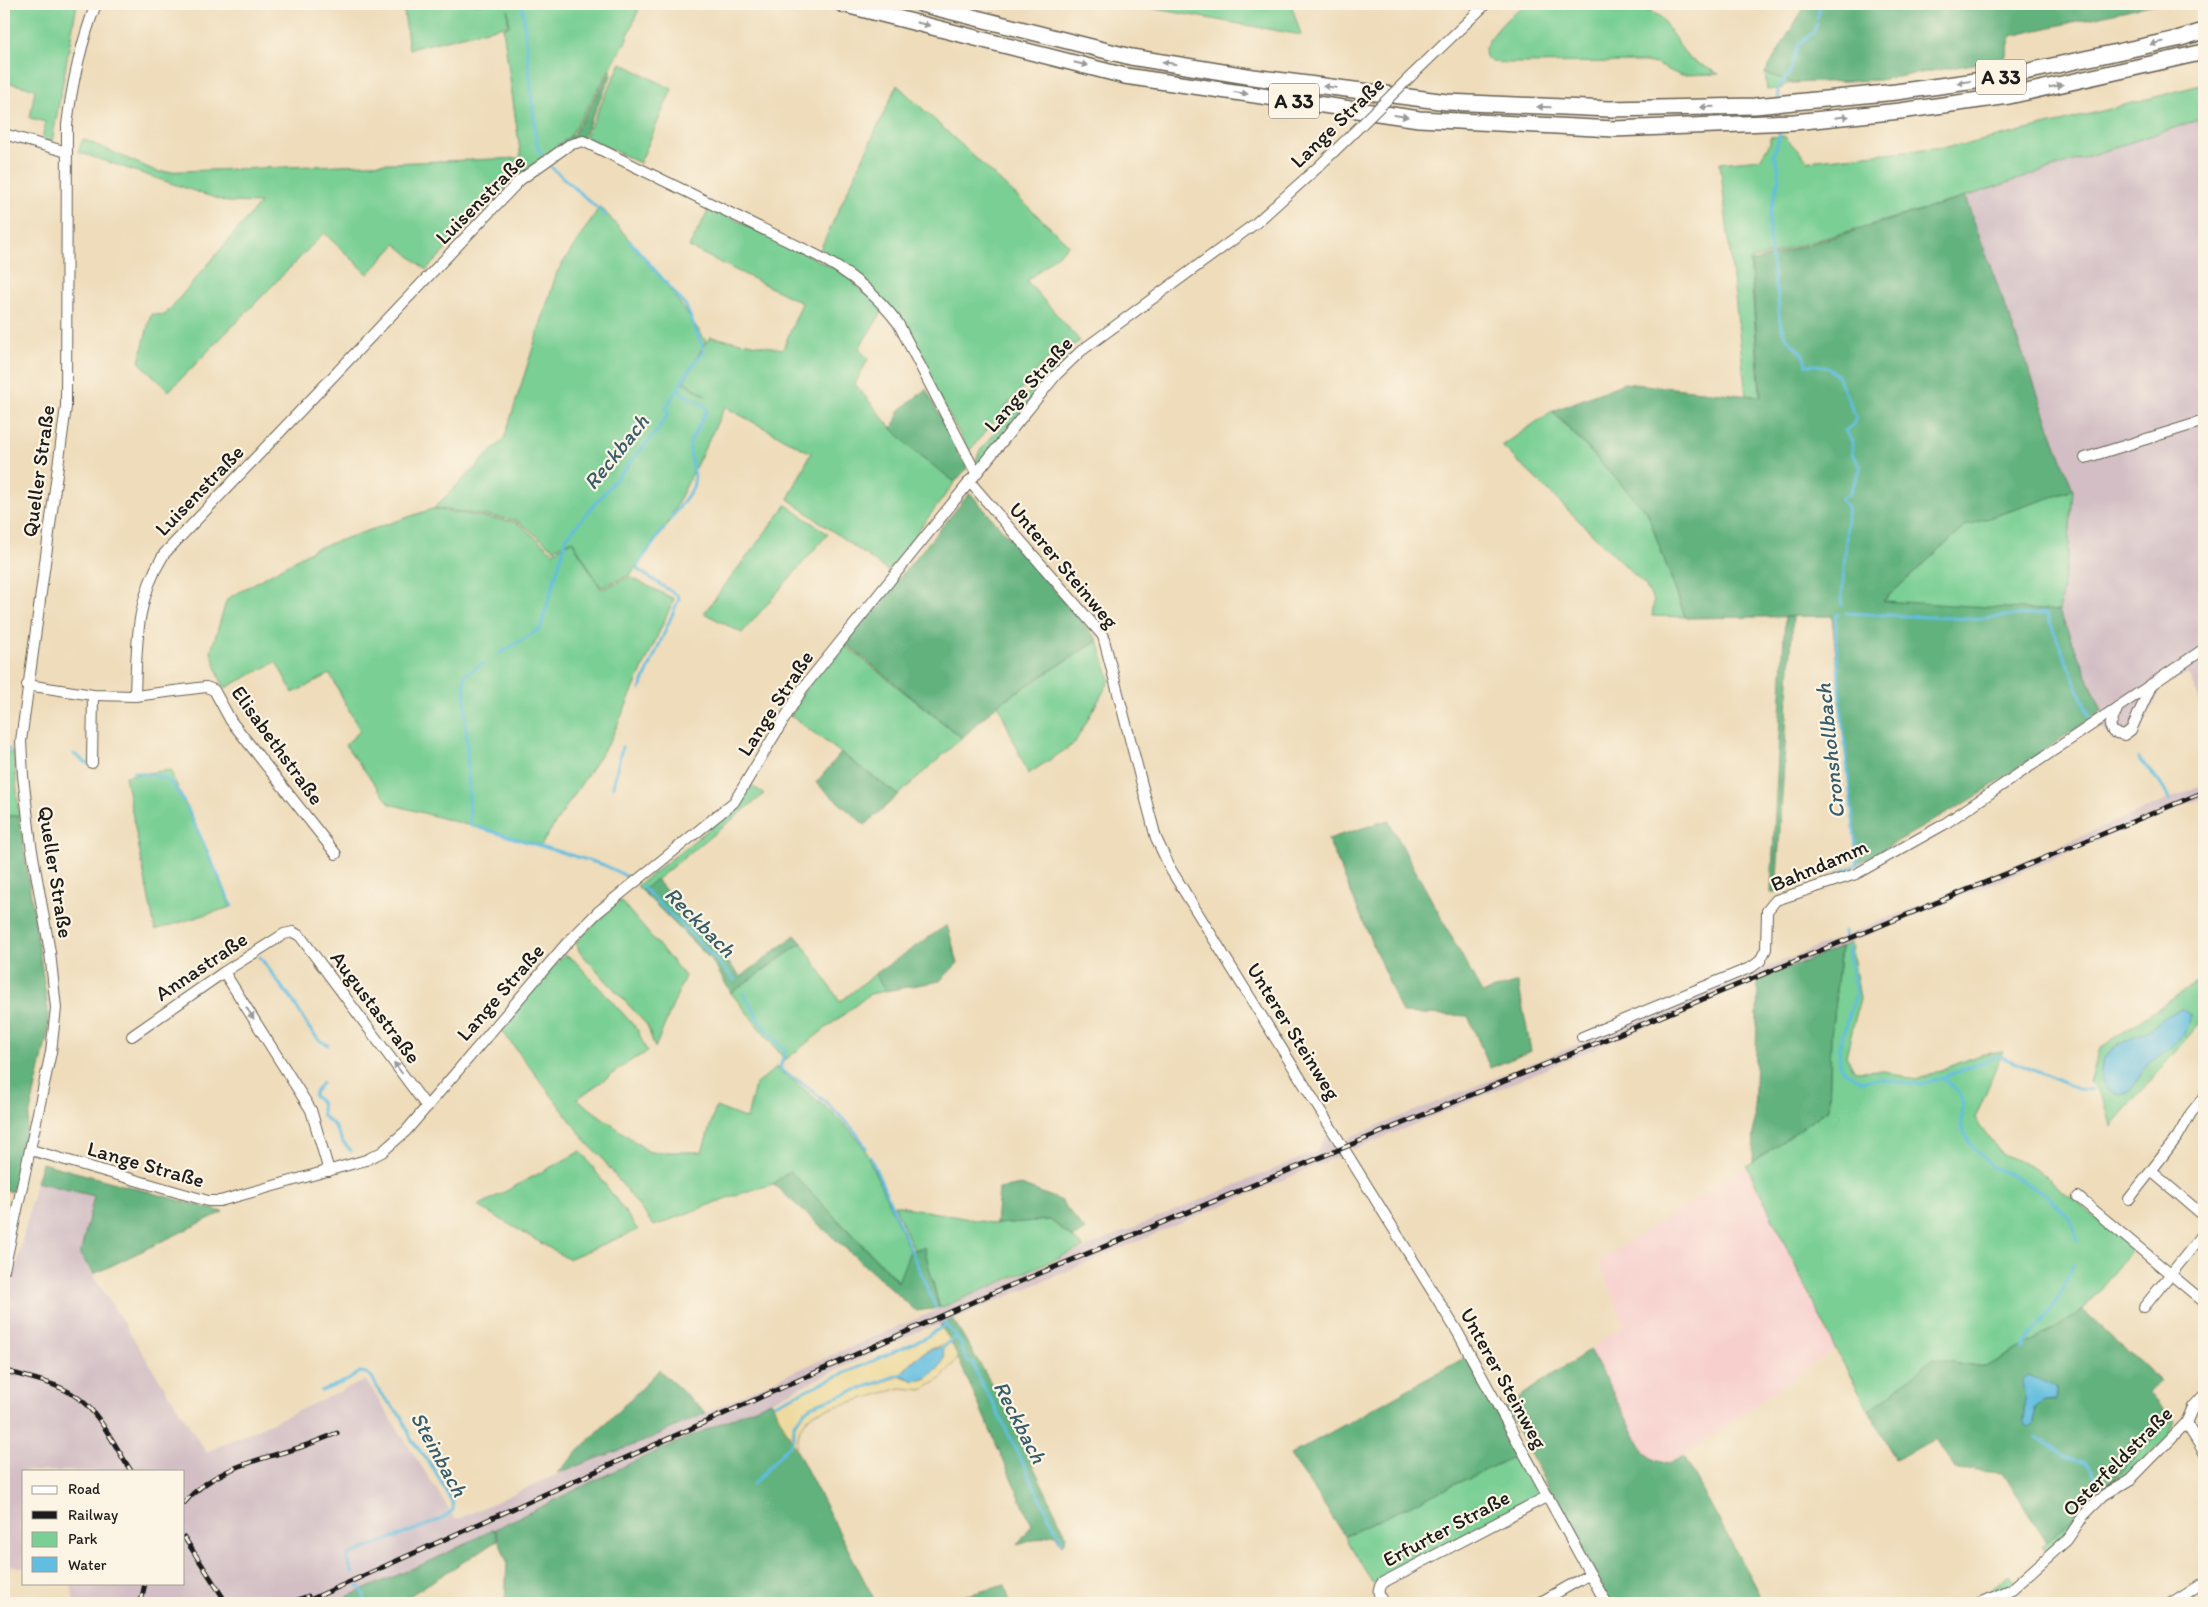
<svg xmlns="http://www.w3.org/2000/svg" width="2208" height="1607" font-family="Itim,sans-serif">
  <rect width="100%" height="100%" fill="#fcf5e5"/>
  <filter id="ink" filterUnits="userSpaceOnUse"><feTurbulence type="fractalNoise" baseFrequency=".02" numOctaves="2"/><feDisplacementMap in="SourceGraphic" scale="10" xChannelSelector="R" yChannelSelector="G"/><feConvolveMatrix kernelMatrix="1 2 1 2 8 2 1 2 1" color-interpolation-filters="sRGB"/></filter>
  <filter id="wash" filterUnits="userSpaceOnUse"><feTurbulence type="fractalNoise" baseFrequency=".0096" numOctaves="4" result="noise"/><feDisplacementMap in="SourceGraphic" scale="20" xChannelSelector="R" yChannelSelector="G"/><feGaussianBlur stdDeviation="1.12" result="paint"/><feColorMatrix in="noise" values="0 0 0 0 0 0 0 0 0 0 0 0 0 0 0 0 0 1.4 0 .05"/><feComposite in="paint" operator="in"/></filter>
  <g filter="url(#wash)">
    <rect width="100%" height="100%" fill="#eedcba"/>
    <!-- built -->
    <path fill="#f7d0ce" d="M1747 1166 1835 1348 1684 1456 1668 1464 1655 1460 1644 1452 1590 1349 1624 1325 1599 1261Z"/>
    <!-- industrial -->
    <g fill="#d2bec4">
      <path d="M2204 118V711L2188 673 2172 683 2170 680 2162 686 2138 734 2132 740 2120 742 2112 739 2103 728 2102 711 2059 611 2068 555 2073 490 1965 197Z"/>
      <path d="M2204 784V797L1758 980 1353 1150 1348 1141 1350 1137 1913 908Z"/>
      <path d="M1327 1136 1339 1156 940 1325 923 1329 771 1401 635 1461 435 1559 345 1598 346 1603H74L71 1583H184V1471H24V1568L4 1564V1319L36 1182 94 1196 80 1255 206 1452 366 1380 456 1520 577 1465 675 1428 766 1384 894 1328 1315 1152Z"/>
    </g>
    <!-- green -->
    <g fill="#79cf94" stroke="#4a7658">
      <path d="M4 4H77L52 142 42 141 45 122 30 118 35 89 4 82Z"/>
      <path d="M403 4H641L625 43 571 135 519 175 426 270 396 244 368 274 324 233 169 391 139 362 151 314 165 315 260 203 227 202 78 152 83 139 158 172 521 158 503 28 509 26 508 10V25L409 49Z"/>
      <path d="M1128 4H1291L1301 35Z"/>
      <path d="M1529 4H1632L1660 16 1688 58 1719 74 1679 75 1656 64 1645 62 1500 63C1495 61 1488 61 1485 56 1479 47 1505 21 1512 14 1517 10 1524 7 1529 4Z"/>
      <path d="M621 63 672 89 640 163 585 137Z"/>
      <path d="M1765 73 1793 83 1784 85 1782 88 1767 90Z"/>
      <path d="M2204 84V118L1965 197 1750 260 1760 396 1746 395 1720 163 1760 159 1770 143V137L1784 136 1808 161 1963 145 2060 122Z"/>
      <path d="M897 85 1069 245 1027 281 1080 341 1045 361 969 451 888 305 865 281 844 266 819 252Z"/>
      <path d="M600 206 661 276 706 341 683 382 706 396 684 381 710 337 783 349 802 303 689 247 710 207 840 271 884 309 859 348 868 359 855 384 892 429 914 451 955 482 888 571 788 499 811 453 725 407 665 529 630 575 601 587 572 540 554 549 516 520 434 508 504 439 557 272Z"/>
      <path d="M1072 355 1054 372 978 464 976 462 979 452 1048 369Z"/>
      <path d="M1552 411 1647 512 1685 617 1652 616 1654 601 1645 585 1502 446Z"/>
      <path d="M2073 490 2068 555 2059 611 1882 602 1965 526Z"/>
      <path d="M786 505 828 534 742 633 704 613Z"/>
      <path d="M432 509 516 522 553 552 572 541 601 589 630 577 674 599 611 739 541 845 390 804 345 745 360 731 330 674 293 693 276 662 225 688 219 677 211 651 227 599 314 549Z"/>
      <path d="M1098 641 1110 680 1074 744 1028 774 998 704Z"/>
      <path d="M842 643 962 738 898 795 791 716 804 691Z"/>
      <path d="M14 752 19 816H4V753Z"/>
      <path d="M170 770 231 907 155 930 125 776Z"/>
      <path d="M751 785 764 794 642 891 637 886 738 806Z"/>
      <path d="M620 900 685 976 655 1048 647 1025 579 951 576 942Z"/>
      <path d="M802 943 840 1002 875 974 885 991 870 994 785 1060 731 993Z"/>
      <path d="M1851 943 1860 999 1846 1056 1855 1071 1881 1070 1916 1080 1979 1055 2003 1051 1975 1119 2001 1153 2036 1169 2133 1248 2083 1310 2034 1341 1985 1367 1932 1359 1869 1411 1835 1348 1747 1166 1829 1109 1831 1035 1841 947Z"/>
      <path d="M564 955 574 960 637 1029 647 1052 632 1060 577 1099 649 1152H702L716 1107 747 1119 755 1085 777 1067C783 1075 791 1078 798 1084 821 1104 847 1122 864 1148L910 1251 899 1282 790 1171 773 1184 735 1195 654 1226 601 1157 589 1145 500 1028Z"/>
      <path d="M2200 980 2204 983V1018L2111 1127C2108 1109 2103 1096 2090 1082L2100 1048Z"/>
      <path d="M581 1151 638 1230 568 1259 478 1206Z"/>
      <path d="M894 1205 996 1224 1050 1220 1084 1247 940 1308 924 1248 914 1250Z"/>
      <path d="M2172 1419 2174 1421 2169 1435 2127 1477 2104 1489Z"/>
      <path d="M1521 1453 1542 1493 1373 1584 1345 1536Z"/>
      <path d="M2078 1514 2065 1538 2048 1552 2041 1546Z"/>
      <path d="M2009 1574 2014 1581 2006 1587 1980 1598Z"/>
    </g>
    <!-- forest -->
    <g fill="#62b27e" stroke="#3f674d" fill-rule="evenodd">
      <path d="M1805 4H2154L2011 36 2005 58 1997 60 1879 80 1793 83 1765 73 1805 6Z"/>
      <path d="M611 70V76L582 139 540 161 573 135Z"/>
      <path d="M1965 197 2073 490 1965 526 1883 601 2059 611 2102 711 1972 799 1857 864 1832 616 1686 618 1647 512 1553 411 1624 383 1761 397 1751 262Z"/>
      <path d="M926 389 967 468 955 482 914 451 892 429 900 410Z"/>
      <path d="M970 493 1098 640 998 704 962 738 845 643Z"/>
      <path d="M1785 617H1793L1776 893H1771Z"/>
      <path d="M841 753 898 795 865 825 816 783Z"/>
      <path d="M4 816H19L48 1009V1033L12 1192 4 1190Z"/>
      <path d="M1388 820 1482 993 1518 982 1531 1051 1490 1068 1468 1016 1402 1013 1328 839Z"/>
      <path d="M656 879 741 977 795 935 802 943 731 993 713 962 642 891Z"/>
      <path d="M947 925 958 963 940 981 885 991 875 974Z"/>
      <path d="M1841 947 1831 1035 1829 1109 1753 1162 1758 980Z"/>
      <path d="M42 1163 223 1212 94 1274 80 1255 94 1196 36 1182Z"/>
      <path d="M790 1171 898 1282 910 1251 924 1247 939 1308 916 1311 773 1184Z"/>
      <path d="M1021 1185 1060 1200 1085 1230 1073 1238 1050 1220 996 1224 999 1189Z"/>
      <path d="M2083 1310 2160 1381 2149 1392 2172 1419 2084 1509 2046 1542 2003 1473 1955 1469 1935 1439 1895 1459 1869 1411 1932 1359 1985 1367 2034 1341ZM2031 1376 2057 1389V1398L2053 1401H2043L2034 1408V1424L2023 1419C2028 1403 2023 1394 2031 1376Z"/>
      <path d="M953 1319 1004 1405 1066 1535 1065 1542 1062 1545 1055 1534 1017 1545 1032 1525 951 1342 940 1325Z"/>
      <path d="M1590 1349 1644 1452 1655 1460 1668 1464 1684 1456 1764 1603H1610L1505 1407Z"/>
      <path d="M1466 1357 1521 1453 1345 1536 1290 1455Z"/>
      <path d="M659 1370 706 1413 642 1442 557 1473Z"/>
      <path d="M771 1401 876 1603H505L507 1562 495 1529 635 1461Z"/>
      <path d="M494 1529 498 1540 398 1603H346L344 1598 435 1559Z"/>
      <path d="M1005 1585 1010 1603H937Z"/>
    </g>
    <!-- sand -->
    <g fill="#eeda9e" stroke="#857b5d">
      <path d="M942 1328 950 1340C940 1349 938 1345 928 1350 918 1355 908 1365 901 1374L810 1405 794 1423 792 1441 773 1405 924 1339Z"/>
      <path d="M951 1342 958 1358 941 1379 922 1390 901 1388 813 1413 800 1428 796 1449 793 1443 795 1424 811 1406 901 1376C925 1387 930 1376 944 1358L943 1349Z"/>
    </g>
    <!-- water -->
    <g fill="#62bee0" stroke="#3f6d7e">
      <path d="M2182 1009 2190 1015C2191 1033 2169 1051 2153 1059 2140 1067 2139 1089 2124 1093 2119 1095 2111 1091 2107 1088 2102 1083 2100 1077 2101 1071 2103 1044 2132 1041 2150 1029 2161 1021 2169 1012 2182 1009Z"/>
      <path d="M943 1347 944 1358 939 1368 927 1378 914 1381 901 1375C913 1359 923 1350 943 1347Z"/>
      <path d="M2031 1376 2055 1387 2057 1391 2056 1400 2043 1401 2034 1408V1424L2030 1429 2025 1427C2023 1420 2025 1418 2025 1411 2027 1400 2023 1390 2022 1381L2027 1377Z"/>
    </g>
    <g fill="none" stroke-linecap="round" stroke-linejoin="round">
      <!-- stream -->
      <g stroke="#62bee0" stroke-width="3">
        <path d="M522 4 537 146 541 154"/>
        <path d="M1817 18 1820 4"/>
        <path d="M1778 100V87L1789 75 1798 45 1813 33 1817 24"/>
        <path d="M1779 126V137L1774 155C1786 180 1773 191 1770 215 1767 238 1773 263 1775 285 1782 301 1775 319 1785 335 1792 348 1805 349 1806 365H1818L1828 368 1838 376 1856 417 1853 425 1845 431 1852 441V454L1861 467 1849 495 1840 499 1847 506C1848 539 1842 572 1842 605"/>
        <path d="M551 167 606 216"/>
        <path d="M670 520 693 488 695 476 690 453V442L707 410C702 399 686 399 678 389"/>
        <path d="M1846 613 1970 619 2044 613 2047 615 2090 718"/>
        <path d="M1838 614 1835 619 1840 700 1858 864 1838 873"/>
        <path d="M499 654 540 629 567 537 657 431 668 414 666 408 689 370 704 351 686 306 630 241"/>
        <path d="M484 663 464 675 470 825 604 865 626 876"/>
        <path d="M640 689 679 599 678 596 638 570 637 566 665 527"/>
        <path d="M4 750 10 749"/>
        <path d="M74 754 88 764"/>
        <path d="M2139 758 2164 788 2169 800"/>
        <path d="M133 772C163 777 169 774 184 802"/>
        <path d="M613 787 622 747"/>
        <path d="M187 807 232 906"/>
        <path d="M642 887 703 946 735 980"/>
        <path d="M1844 932V936"/>
        <path d="M1848 948 1856 994 1839 1047 1840 1064 1844 1071 1860 1081 1881 1079 1908 1084H1922L1941 1078 1959 1091 1963 1105 1961 1125 1971 1145 1992 1167 2014 1176 2046 1195 2070 1218 2077 1241"/>
        <path d="M260 957 284 990 290 996 309 1028 319 1040 328 1045"/>
        <path d="M744 994 755 1011 758 1020 785 1051 780 1068C784 1074 791 1075 796 1079 816 1092 856 1127 866 1148"/>
        <path d="M1941 1078 1999 1056 2079 1089 2092 1090"/>
        <path d="M322 1083 315 1092 314 1096 321 1102 323 1116 334 1125 343 1142 351 1151"/>
        <path d="M870 1156 936 1308"/>
        <path d="M943 1321 961 1343 962 1351 967 1360 973 1363 978 1378 992 1401 1062 1542"/>
        <path d="M2023 1349C2027 1337 2034 1332 2041 1323 2056 1305 2066 1287 2073 1265"/>
        <path d="M940 1350 956 1336"/>
        <path d="M321 1391 348 1380 360 1372 366 1373 372 1377 380 1393 402 1417 411 1439 434 1469 453 1504V1510L442 1519 349 1555 347 1559 353 1574"/>
        <path d="M774 1404 923 1339 947 1324"/>
        <path d="M2037 1437C2046 1443 2055 1449 2064 1455 2078 1463 2086 1457 2096 1476"/>
        <path d="M753 1484 791 1444 794 1438V1423L811 1406 904 1373"/>
        <path d="M358 1585 364 1594 365 1603"/>
      </g>
    </g>
  </g>
  <g filter="url(#ink)">
    <g fill="none" stroke-linecap="round" stroke-linejoin="round">
      <defs>
        <g id="minor">
          <path d="M1411 76 1486 4"/>
          <path d="M4 134 67 152"/>
          <path d="M2085 458 2204 421"/>
          <path d="M969 481 1103 636 1156 838 1171 870 1457 1331 1606 1603"/>
          <path d="M27 685 93 695 135 696 206 687 214 690 231 721 336 854"/>
          <path d="M135 696C137 643 135 601 164 554L520 180 569 145 583 141 816 255C849 272 876 294 898 323L976 473"/>
          <path d="M2118 707 2110 726 2113 732 2124 735 2131 730 2152 684"/>
          <path d="M92 763 93 695"/>
          <path d="M224 972 311 1110 329 1171"/>
          <path d="M132 1036 224 972 284 934 293 932 300 936 427 1107"/>
          <path d="M1582 1037 1752 967 1760 961 1766 949 1767 911 1776 900 1856 874 1943 825 2204 649"/>
          <path d="M2204 1097 2191 1113 2178 1136 2151 1171 2204 1216"/>
          <path d="M31 1150 208 1201H220L366 1160 382 1152 406 1131 566 944 598 912 734 802 803 688 1056 375 1081 351 1256 223 1317 168 1347 139"/>
          <path d="M2078 1197 2204 1302"/>
          <path d="M2129 1199 2151 1171"/>
          <path d="M4 1270 51 1052 56 1008 50 952 31 845 23 776 21 741 66 407 67 125C72 83 81 43 96 4"/>
          <path d="M2144 1307 2204 1233"/>
          <path d="M2186 1423 2204 1452"/>
          <path d="M1383 1603C1379 1595 1376 1591 1382 1583L1548 1496"/>
          <path d="M1539 1603 1590 1574"/>
          <path d="M1980 1603 2012 1589 2067 1540 2084 1515 2104 1495 2131 1479 2186 1423 2193 1407 2204 1395"/>
          <path d="M2171 1603 2204 1582"/>
        </g>
        <g id="highway">
          <path d="M842 4 1125 76 1419 119 1614 129 1794 122 1900 111 2009 96 2204 52"/>
          <path d="M921 4 1131 57 1253 77 1447 102 1609 109 1755 106 1896 92 1997 78 2177 39 2204 31"/>
        </g>
      </defs>
      <!-- minor casing -->
      <use href="#minor" stroke="#665f53" stroke-width="12"/>
      <!-- highway casing -->
      <use href="#highway" stroke="#665f53" stroke-width="18"/>
      <!-- minor -->
      <use href="#minor" stroke="#fff" stroke-width="10"/>
      <!-- highway -->
      <use href="#highway" stroke="#fff" stroke-width="15"/>
      <defs>
        <g id="rail">
          <path d="M6 1371C32 1379 61 1383 82 1401 101 1416 117 1450 131 1471"/>
          <path d="M184 1503C213 1468 260 1460 301 1447 313 1443 325 1438 337 1433"/>
          <path d="M184 1537 226 1602"/>
          <path d="M141 1603 145 1583"/>
          <path d="M289 1603 308 1596"/>
          <path d="M303 1603 997 1291 2204 792"/>
        </g>
      </defs>
      <!-- rail casing -->
      <use href="#rail" stroke="#1c1c1c" stroke-width="5"/>
      <!-- rail -->
      <use href="#rail" stroke="#fcf5e5" stroke-width="3" stroke-dasharray="9" stroke-linecap="butt"/>
      <defs>
        <path id="minor-bridge" d="M1347 139 1411 76"/>
      </defs>
      <!-- minor-bridge casing -->
      <use href="#minor-bridge" stroke="#665f53" stroke-width="12" stroke-linecap="butt"/>
      <!-- minor-bridge -->
      <use href="#minor-bridge" stroke="#fff" stroke-width="10"/>
    </g>
    <!-- one-way arrows -->
    <defs><path id="oneway-solid" d="M-6-.8H1V-3.2L6.5 0L1 3.2V.8H-6Z" transform="scale(1.25)"/></defs>
    <g fill="#999">
      <use href="#oneway-solid" transform="translate(923 24) rotate(14)"/>
      <use href="#oneway-solid" transform="translate(2157 43) rotate(168)"/>
      <use href="#oneway-solid" transform="translate(1169 63) rotate(-171)"/>
      <use href="#oneway-solid" transform="translate(1081 64) rotate(14)"/>
      <use href="#oneway-solid" transform="translate(1964 82) rotate(172)"/>
      <use href="#oneway-solid" transform="translate(2056 86) rotate(-12)"/>
      <use href="#oneway-solid" transform="translate(1330 87) rotate(-173)"/>
      <use href="#oneway-solid" transform="translate(1241 93) rotate(8)"/>
      <use href="#oneway-solid" transform="translate(1544 107) rotate(-178)"/>
      <use href="#oneway-solid" transform="translate(1707 107) rotate(179)"/>
      <use href="#oneway-solid" transform="translate(1401 116) rotate(8)"/>
      <use href="#oneway-solid" transform="translate(1842 117) rotate(-6)"/>
      <use href="#oneway-solid" transform="translate(250 1013) rotate(57)"/>
      <use href="#oneway-solid" transform="translate(398 1068) rotate(-127)"/>
    </g>
  </g>
  <g text-anchor="middle" dominant-baseline="central" stroke-width="4.5" stroke-linejoin="round" paint-order="stroke">
    <!-- shield labels -->
    <g fill="#fcf5e5" stroke="#5f5d58" stroke-width="1">
      <rect x="1976" y="59.5" width="50" height="35" rx="4"/>
      <rect x="1269" y="83.5" width="50" height="35" rx="4"/>
    </g>
    <g font-size="20" font-weight="bold" fill="#1c1c1c">
      <text x="2001" y="77">A 33</text>
      <text x="1294" y="101">A 33</text>
    </g>
    <!-- street labels -->
    <g font-size="21" fill="#1c1c1c" stroke="#fcf5e5">
      <text transform="translate(1337 122) rotate(-44)">Lange Straße</text>
      <text transform="translate(480 199) rotate(-45)">Luisenstraße</text>
      <text transform="translate(1028 384) rotate(-48)">Lange Straße</text>
      <text transform="translate(38 471) rotate(-82)">Queller Straße</text>
      <text transform="translate(199 490) rotate(-46)">Luisenstraße</text>
      <text transform="translate(1064 565) rotate(50)">Unterer Steinweg</text>
      <text transform="translate(775 703) rotate(-57)">Lange Straße</text>
      <text transform="translate(278 745) rotate(54)">Elisabethstraße</text>
      <text transform="translate(1819 865) rotate(-23)">Bahndamm</text>
      <text transform="translate(56 872) rotate(81)">Queller Straße</text>
      <text transform="translate(201 966) rotate(-34)">Annastraße</text>
      <text transform="translate(500 992) rotate(-49)">Lange Straße</text>
      <text transform="translate(376 1007) rotate(53)">Augustastraße</text>
      <text transform="translate(1294 1031) rotate(58)">Unterer Steinweg</text>
      <text transform="translate(146 1164) rotate(16)">Lange Straße</text>
      <text transform="translate(1504 1378) rotate(61)">Unterer Steinweg</text>
      <text transform="translate(2117 1461) rotate(-45)">Osterfeldstraße</text>
      <text transform="translate(1446 1528) rotate(-28)">Erfurter Straße</text>
    </g>
    <!-- water labels -->
    <g font-size="22" font-style="italic" fill="#385d6a" stroke="#fcf5e5">
      <text transform="translate(616 452) rotate(-51)">Reckbach</text>
      <text transform="translate(1830 751) rotate(-96)">Cronshollbach</text>
      <text transform="translate(700 922) rotate(45)">Reckbach</text>
      <text transform="translate(1020 1422) rotate(63)">Reckbach</text>
      <text transform="translate(439 1454) rotate(61)">Steinbach</text>
    </g>
  </g>
  <!-- margin -->
  <rect width="2208" height="1607" fill="none" stroke="#fcf5e5" stroke-width="20"/>
  <!-- legend -->
  <rect x="22" y="1470" width="162" height="115" fill="#fcf5e5" stroke="#a29e95"/>
  <rect x="32" y="1486" width="25" height="8" fill="#ffffff" stroke="#a29e95"/>
  <text x="68" y="1494" font-size="15" fill="#1c1c1c">Road</text>
  <rect x="32" y="1511" width="25" height="8" fill="#1c1c1c" stroke="#a29e95"/>
  <text x="68" y="1520" font-size="15" fill="#1c1c1c">Railway</text>
  <rect x="32" y="1532" width="25" height="15" fill="#79cf94" stroke="#a29e95"/>
  <text x="68" y="1544" font-size="15" fill="#1c1c1c">Park</text>
  <rect x="32" y="1557" width="25" height="15" fill="#62bee0" stroke="#a29e95"/>
  <text x="68" y="1570" font-size="15" fill="#1c1c1c">Water</text>
</svg>
